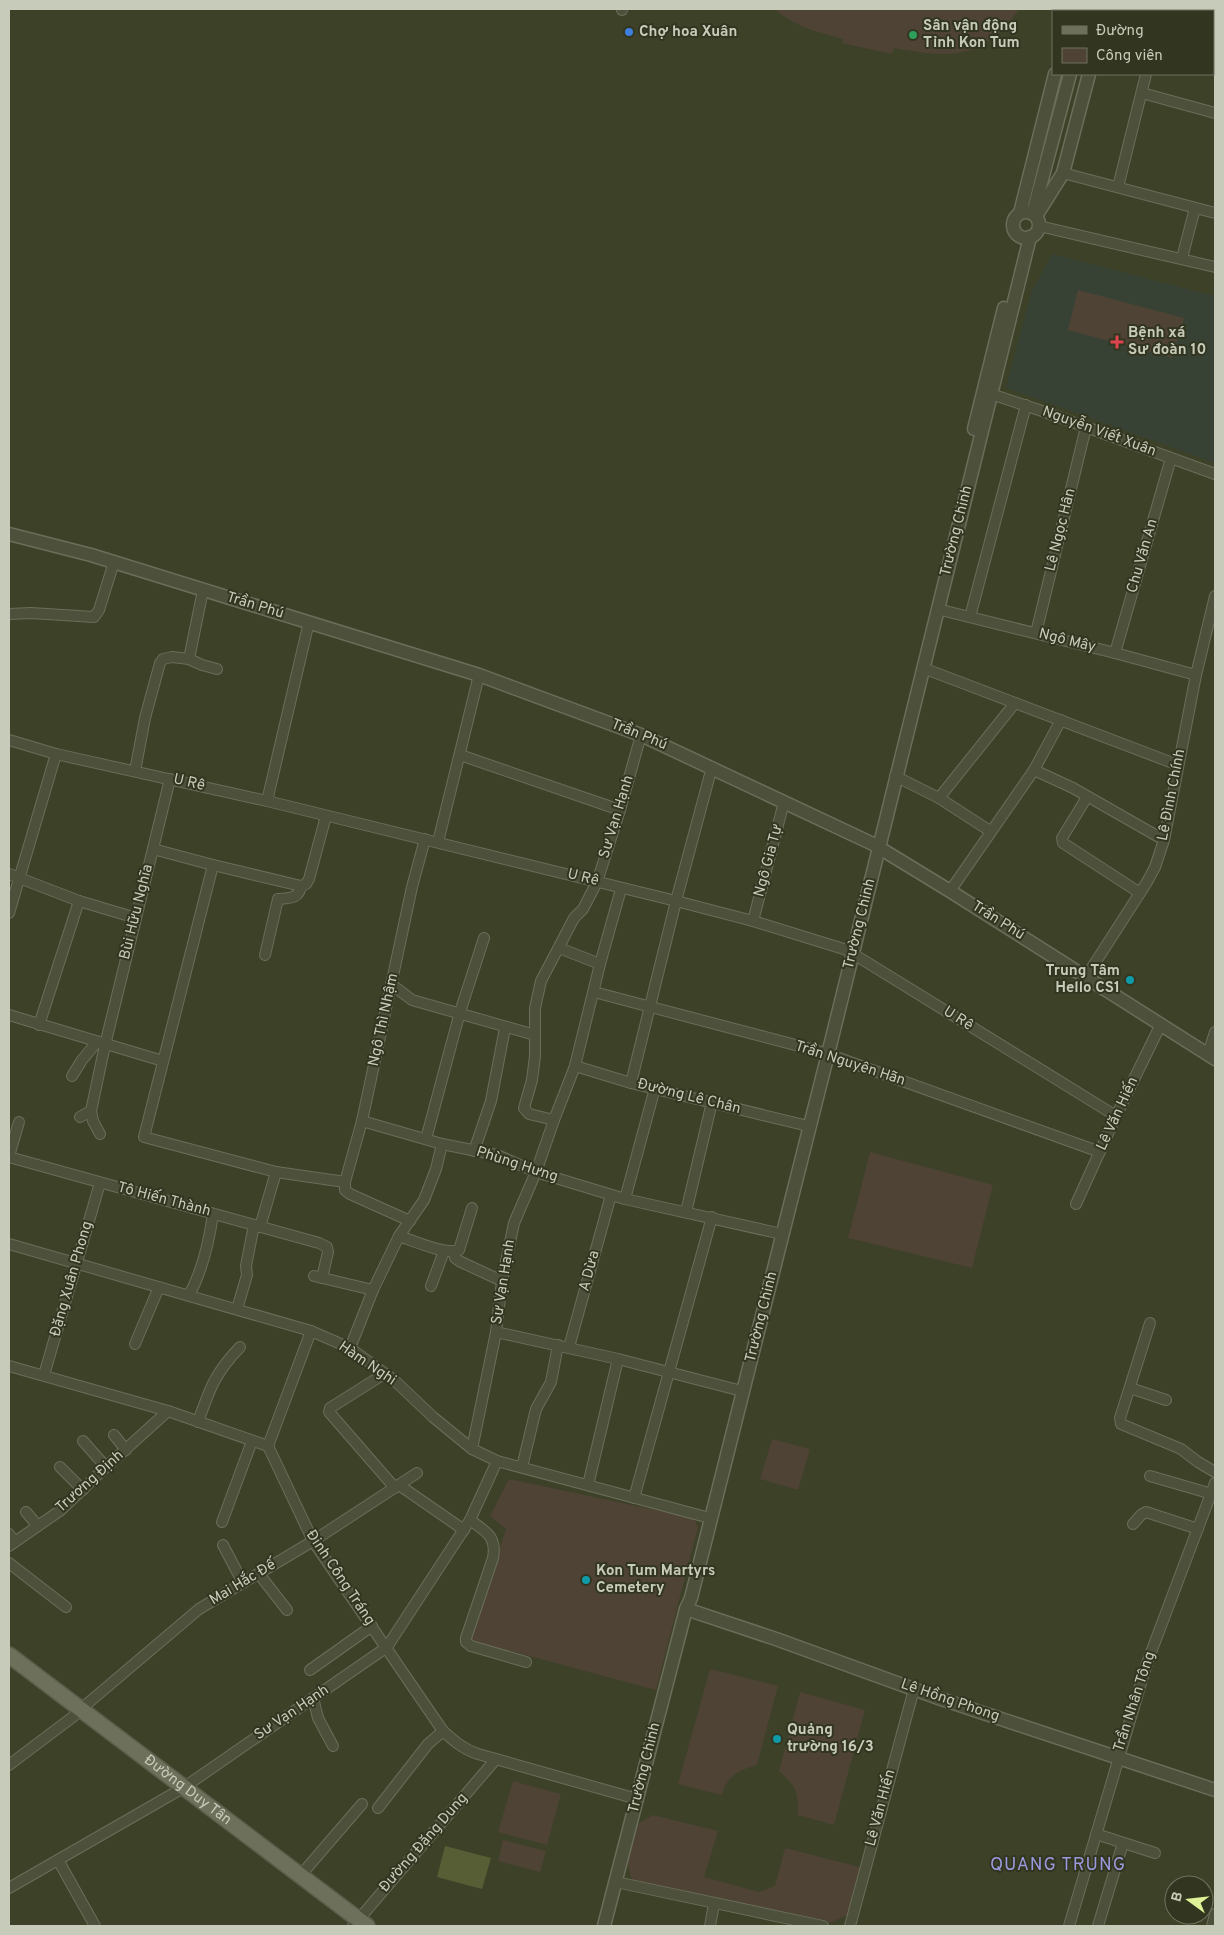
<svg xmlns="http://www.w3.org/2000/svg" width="1224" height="1935" font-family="Overpass,sans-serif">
  <rect width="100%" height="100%" fill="#3d4128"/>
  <!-- medical -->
  <path fill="#384234" d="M1052 254 1215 296V463L1006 388 1031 293Z"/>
  <!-- green -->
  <g fill="#4e4335">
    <path d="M775 9H1019C984 61 949 58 894 48L892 54 842 43 843 39C819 32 794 27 775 9Z"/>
    <path d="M1078 290 1184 318 1172 358 1068 330Z"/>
    <path d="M870 1152 993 1185 972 1268 848 1238Z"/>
    <path d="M772 1439 810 1449 798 1490 760 1479Z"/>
    <path d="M509 1479 693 1518 698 1527 656 1690 470 1640 506 1529 490 1516Z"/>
    <path d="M710 1669 778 1686 757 1765C739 1770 727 1776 722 1795L678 1784Z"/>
    <path d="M800 1692 865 1710 834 1825 798 1815C798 1792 797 1787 779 1771Z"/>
    <path d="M513 1781 561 1794 547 1845 498 1832Z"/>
    <path d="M653 1815 718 1831 704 1877 759 1892 775 1886 785 1848 860 1867 847 1915 830 1923 632 1880 627 1861 636 1825Z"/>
    <path d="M503 1840 546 1851 540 1872 498 1861Z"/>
  </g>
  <!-- water -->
  <path fill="#575e36" d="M445 1846 491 1858 482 1889 437 1877Z"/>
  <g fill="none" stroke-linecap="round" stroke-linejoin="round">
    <defs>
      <g id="minor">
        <path d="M622 10V9"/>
        <path d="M1213 51H1215"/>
        <path d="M1142 93 1215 113"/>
        <path d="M1063 173 1215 213"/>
        <path d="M1118 187 1146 74"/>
        <path d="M1039 226 1215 267"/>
        <path d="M1182 258 1195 208"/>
        <path d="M985 392 1042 411 1215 474"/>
        <path d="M937 609 1115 653 1196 675"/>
        <path d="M9 614 31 613 94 617 99 610 114 562"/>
        <path d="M970 617 1026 405"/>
        <path d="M1036 633 1086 427"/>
        <path d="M1115 653 1171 458"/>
        <path d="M189 659 202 665 217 669"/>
        <path d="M923 668 1178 765"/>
        <path d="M9 740 56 754 267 801 676 901 753 921 847 950 1116 1116"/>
        <path d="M460 755 620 810"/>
        <path d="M1034 770 1073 788 1164 840"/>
        <path d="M135 771 145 718 160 663 163 659 172 657 189 659 203 590"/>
        <path d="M895 776 939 798 990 831"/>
        <path d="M1087 797 1062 838 1063 843 1140 893"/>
        <path d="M939 798 1015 703"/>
        <path d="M267 801 309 622"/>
        <path d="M425 839 412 887 362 1121 442 1144"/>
        <path d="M438 842 479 675"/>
        <path d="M153 849 213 865 301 886 306 884 309 879 326 816"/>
        <path d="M213 865 144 1137 276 1172"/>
        <path d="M9 874 79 901 136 918"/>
        <path d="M950 891 1034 770 1061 720"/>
        <path d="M9 913 56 754"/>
        <path d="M753 921 784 802"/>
        <path d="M265 955 278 899C289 898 299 899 301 886"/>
        <path d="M600 964 621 889"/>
        <path d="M1086 977 1147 882 1155 867 1164 840 1196 675 1215 596"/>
        <path d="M391 984 412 1000 535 1035"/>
        <path d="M594 992 822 1052 1100 1152"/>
        <path d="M9 1015 163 1061"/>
        <path d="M39 1025 79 901"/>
        <path d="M1208 1054 1215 1032"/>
        <path d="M575 1066 631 1083 804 1125"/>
        <path d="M72 1076 82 1060 97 1042"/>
        <path d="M631 1083 676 901 712 767"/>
        <path d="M80 1117 91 1111"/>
        <path d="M554 1120 529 1114 524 1108 532 1080 535 1056V1008L541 981 574 918 583 909 597 882 620 810 641 735"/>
        <path d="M362 1121 345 1182V1190L350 1194 410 1221"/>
        <path d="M100 1134 93 1121 91 1111 105 1045 170 779"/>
        <path d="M426 1139 460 1012 484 938"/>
        <path d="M474 1151 491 1101 505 1028"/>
        <path d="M9 1156 19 1122"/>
        <path d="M9 1157 319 1243 327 1247 328 1252 322 1278"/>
        <path d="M625 1199 655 1088"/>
        <path d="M1076 1204 1116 1116 1161 1024"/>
        <path d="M686 1212 712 1102"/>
        <path d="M260 1227 276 1172 345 1182"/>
        <path d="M399 1236C414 1241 445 1255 459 1250L472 1208"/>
        <path d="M9 1244 311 1331 350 1348 394 1380 433 1417 472 1449 497 1461 706 1517"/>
        <path d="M454 1252 455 1258 459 1261 502 1281"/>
        <path d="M314 1276 373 1290"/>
        <path d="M431 1286 444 1251"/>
        <path d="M189 1295C203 1270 209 1242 213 1214"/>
        <path d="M237 1309 247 1275 246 1266 254 1225"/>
        <path d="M1150 1323 1120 1418 1121 1424 1181 1449 1198 1462 1215 1472"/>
        <path d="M496 1332 618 1359 738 1390"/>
        <path d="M135 1344 159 1287"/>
        <path d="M569 1347 611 1195"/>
        <path d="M350 1348 373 1290 399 1236 424 1200 436 1169 442 1144 497 1155 536 1172 625 1199 782 1234"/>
        <path d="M9 1366 168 1411 268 1446 313 1541 443 1731C454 1741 463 1749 478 1754L637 1799"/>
        <path d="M384 1374 330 1408 329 1412 395 1488"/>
        <path d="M44 1375 100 1183"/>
        <path d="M1130 1388 1166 1400"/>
        <path d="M198 1422C210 1388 215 1373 240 1347"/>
        <path d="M114 1435 126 1450"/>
        <path d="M83 1441 106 1467"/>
        <path d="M268 1446 311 1331"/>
        <path d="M472 1449 496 1332 502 1281 514 1223 536 1172 554 1120 575 1066 600 964 559 948"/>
        <path d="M60 1467 83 1490"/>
        <path d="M522 1467 536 1409 551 1382 558 1345"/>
        <path d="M1150 1476 1212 1494"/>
        <path d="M399 1485 464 1530"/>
        <path d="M588 1485 618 1359"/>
        <path d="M634 1498 712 1217"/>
        <path d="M26 1512 38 1526"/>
        <path d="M470 1520C486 1532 497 1536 493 1558L466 1638V1642L471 1646 526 1662"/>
        <path d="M222 1522 252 1441"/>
        <path d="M1133 1524 1141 1515 1146 1512 1198 1529"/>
        <path d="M9 1534 15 1542"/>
        <path d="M223 1545 243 1583"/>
        <path d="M9 1546 61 1510 106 1467 168 1411"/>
        <path d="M9 1563 66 1607"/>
        <path d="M259 1574 287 1610"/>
        <path d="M310 1670 372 1626"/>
        <path d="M313 1698 318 1718 333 1746"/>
        <path d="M81 1709 199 1609 313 1541 417 1473"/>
        <path d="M9 1765 74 1716"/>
        <path d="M378 1808 428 1744 443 1731"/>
        <path d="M1096 1834 1155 1853"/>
        <path d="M58 1860 95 1926"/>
        <path d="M300 1876 362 1804"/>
        <path d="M616 1882 823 1926"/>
        <path d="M9 1888 183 1788 387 1647 470 1520 497 1461"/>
        <path d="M353 1926 496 1759"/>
        <path d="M710 1926 714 1904"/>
        <path d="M850 1926 914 1689"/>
        <path d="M1069 1926 1147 1663 1215 1483"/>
        <path d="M1098 1926 1123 1843"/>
        <path d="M1212 1926 1215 1914"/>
      </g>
      <g id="tertiary">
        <path d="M1071 11V9"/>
        <path d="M1087 11 1088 9"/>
        <path d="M1105 11 1106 9"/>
        <circle cx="1026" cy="225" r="13"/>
        <path d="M1020 213 1055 74"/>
        <path d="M1033 213 1070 74"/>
        <path d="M1036 216 1063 173 1089 74"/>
        <path d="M974 429 1004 308"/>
        <path d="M9 534 91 555 479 675 641 735 873 844 950 891 1215 1059"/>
        <path d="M686 1609 776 1639 941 1699 1215 1790"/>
        <path d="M604 1926 686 1609 691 1598 828 1054 1030 237"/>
      </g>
      <g id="primary">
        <path id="s1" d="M9 1655 367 1926"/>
      </g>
    </defs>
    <!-- minor casing -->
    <use href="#minor" stroke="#6a6e5a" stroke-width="12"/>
    <!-- tertiary casing -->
    <use href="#tertiary" stroke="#6a6e5a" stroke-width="15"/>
    <!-- primary casing -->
    <use href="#primary" stroke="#595d49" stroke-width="18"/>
    <!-- minor -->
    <use href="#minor" stroke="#4d513c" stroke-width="10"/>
    <!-- tertiary -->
    <use href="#tertiary" stroke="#4d513c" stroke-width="12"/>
    <!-- primary -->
    <use href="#primary" stroke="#6d705b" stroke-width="15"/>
  </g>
  <!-- markers -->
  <circle fill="#3f7fe0" stroke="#323621" stroke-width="2" cx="629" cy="32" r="5"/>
  <circle fill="#2e9e5b" stroke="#323621" stroke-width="2" cx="913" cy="35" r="5"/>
  <path fill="#e0444e" stroke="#323621" stroke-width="2" d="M1114.5 334.5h5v5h5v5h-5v5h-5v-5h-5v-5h5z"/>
  <g fill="#0f9aa8" stroke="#323621" stroke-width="2">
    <circle cx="1130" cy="980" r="5"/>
    <circle cx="586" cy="1580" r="5"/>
    <circle cx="777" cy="1739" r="5"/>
  </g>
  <g text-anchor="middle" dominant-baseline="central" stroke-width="4" stroke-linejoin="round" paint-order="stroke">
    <!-- poi labels -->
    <g font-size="15" font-weight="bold" fill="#c7cbb9" stroke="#323621" text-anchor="start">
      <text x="923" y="26">Sân vận động<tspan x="923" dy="17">Tỉnh Kon Tum</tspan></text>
      <text x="639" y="32">Chợ hoa Xuân</text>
      <text x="1128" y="333">Bệnh xá<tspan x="1128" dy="17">Sư đoàn 10</tspan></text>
      <text x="1120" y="971" text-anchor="end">Trung Tâm<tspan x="1120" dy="17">Hello CS1</tspan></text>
      <text x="596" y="1571">Kon Tum Martyrs<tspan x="596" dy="17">Cemetery</tspan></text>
      <text x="787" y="1730">Quảng<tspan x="787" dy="17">trường 16/3</tspan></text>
    </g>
    <!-- street labels -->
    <g font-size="15" fill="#c7cbb9" stroke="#323621">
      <text transform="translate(1099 432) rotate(20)">Nguyễn Viết Xuân</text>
      <text transform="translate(1061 530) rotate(-76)">Lê Ngọc Hân</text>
      <text transform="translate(957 531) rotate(-76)">Trường Chinh</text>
      <text transform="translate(1143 556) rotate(-74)">Chu Văn An</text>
      <text transform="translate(255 606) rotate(17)">Trần Phú</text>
      <text transform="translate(1067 641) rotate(14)">Ngô Mây</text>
      <text transform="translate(639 735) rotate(22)">Trần Phú</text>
      <text transform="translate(189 783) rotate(13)">U Rê</text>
      <text transform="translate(1172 795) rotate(-79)">Lê Đình Chính</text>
      <text transform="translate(617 817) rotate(-73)">Sư Vạn Hạnh</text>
      <text transform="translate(769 861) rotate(-75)">Ngô Gia Tự</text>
      <text transform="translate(583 878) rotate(14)">U Rê</text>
      <text transform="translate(137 912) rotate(-76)">Bùi Hữu Nghĩa</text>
      <text transform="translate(998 921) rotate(32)">Trần Phú</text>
      <text transform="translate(860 924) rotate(-76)">Trường Chinh</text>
      <text transform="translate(958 1019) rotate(32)">U Rê</text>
      <text transform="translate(384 1020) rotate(-78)">Ngô Thì Nhậm</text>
      <text transform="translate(850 1064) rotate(18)">Trần Nguyên Hãn</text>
      <text transform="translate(689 1097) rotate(14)">Đường Lê Chân</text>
      <text transform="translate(1118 1114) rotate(-65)">Lê Văn Hiến</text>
      <text transform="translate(517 1165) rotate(18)">Phùng Hưng</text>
      <text transform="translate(164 1200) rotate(15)">Tô Hiến Thành</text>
      <text transform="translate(590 1271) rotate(-75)">A Dừa</text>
      <text transform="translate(72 1279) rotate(-74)">Đặng Xuân Phong</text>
      <text transform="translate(504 1282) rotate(-81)">Sư Vạn Hạnh</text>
      <text transform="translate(762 1317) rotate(-76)">Trường Chinh</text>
      <text transform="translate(367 1364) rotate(34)">Hàm Nghi</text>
      <text transform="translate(90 1482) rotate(-42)">Trương Định</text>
      <text transform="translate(340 1578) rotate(56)">Đinh Công Tráng</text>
      <text transform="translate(243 1583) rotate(-31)">Mai Hắc Đế</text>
      <text transform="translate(950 1701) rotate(19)">Lê Hồng Phong</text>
      <text transform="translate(1135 1702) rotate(-72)">Trần Nhân Tông</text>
      <text transform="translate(292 1713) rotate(-34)">Sư Vạn Hạnh</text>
      <text transform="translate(645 1768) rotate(-76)">Trường Chinh</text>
      <text stroke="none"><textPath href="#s1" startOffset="224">Đường Duy Tân</textPath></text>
      <text transform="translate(881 1808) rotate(-75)">Lê Văn Hiến</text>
      <text transform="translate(424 1843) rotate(-49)">Đường Đặng Dung</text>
    </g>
    <!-- quarter labels -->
    <g font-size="18" letter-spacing="1" fill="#9c9ade" stroke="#323621">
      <text x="1058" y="1865">QUANG TRUNG</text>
    </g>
  </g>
  <!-- border -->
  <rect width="1224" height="1935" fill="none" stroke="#c7cbb9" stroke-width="20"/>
  <!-- legend -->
  <rect x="1052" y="10" width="162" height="65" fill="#323621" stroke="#6e725e"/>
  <rect x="1062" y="26" width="25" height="8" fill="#6d705b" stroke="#6e725e"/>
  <text x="1096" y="35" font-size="15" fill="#c7cbb9">Đường</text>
  <rect x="1062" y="48" width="25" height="15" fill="#4e4335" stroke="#6e725e"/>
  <text x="1096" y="60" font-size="15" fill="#c7cbb9">Công viên</text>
  <!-- north arrow -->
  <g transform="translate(1189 1900) rotate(285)"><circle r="24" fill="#323621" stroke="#6e725e"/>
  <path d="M0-4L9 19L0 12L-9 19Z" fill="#dff297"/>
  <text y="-8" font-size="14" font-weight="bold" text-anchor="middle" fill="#c7cbb9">B</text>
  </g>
</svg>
